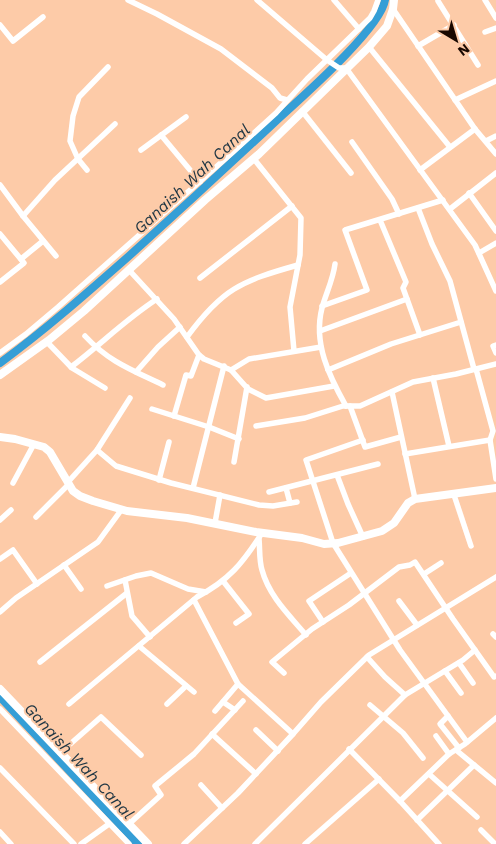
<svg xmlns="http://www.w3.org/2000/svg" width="496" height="844" font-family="'Work Sans',sans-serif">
  <rect width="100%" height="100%" fill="#fdcba8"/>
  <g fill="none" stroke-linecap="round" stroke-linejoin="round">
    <!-- canal -->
    <g stroke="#359ed6" stroke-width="8">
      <path d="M0 363C45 330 87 293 129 256 179 211 228 166 277 120 301 98 381 28 385 0"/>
      <path d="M0 697 138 844"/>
    </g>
    <!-- minor -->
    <g stroke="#fff" stroke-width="5.5">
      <path d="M128 0 157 14 221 49 272 88 280 98 287 100"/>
      <path d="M257 0 327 60 339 68H346L475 245 496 291"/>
      <path d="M334 0 359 29"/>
      <path d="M485 0 496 18"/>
      <path d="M438 1 478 65"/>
      <path d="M393 9 475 129 496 154"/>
      <path d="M0 25 13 41 43 17"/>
      <path d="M485 32 496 28"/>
      <path d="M418 46 454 25"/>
      <path d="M369 47 450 147"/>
      <path d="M455 100 496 81"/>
      <path d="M302 111 351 173"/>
      <path d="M161 135 200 182"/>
      <path d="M486 141 496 136"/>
      <path d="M352 142 392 199 399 214"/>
      <path d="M141 150 186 117"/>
      <path d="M254 159 301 218 300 255 290 307 294 351"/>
      <path d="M87 170 78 159 70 141 73 116 79 97 108 67"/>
      <path d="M420 170 475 129"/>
      <path d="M0 185 23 216 56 256"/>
      <path d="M469 193 496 231"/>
      <path d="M418 208 432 244 450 281 474 369"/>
      <path d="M450 209 496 173"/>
      <path d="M23 216 55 180 115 124"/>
      <path d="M380 220 406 282 403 288 420 335"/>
      <path d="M0 234 24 263 0 282"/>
      <path d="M479 253 496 243"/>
      <path d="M21 259 43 241"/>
      <path d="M335 264C333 280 326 293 322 308 313 343 329 376 346 406"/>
      <path d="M129 270 174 319 199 355 204 359 231 370 248 389 266 398 334 386"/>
      <path d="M200 278 292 206"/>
      <path d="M322 306 367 290 345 230 443 200"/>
      <path d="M320 331 407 299"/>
      <path d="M85 336C109 362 132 370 163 385"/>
      <path d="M187 337C222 289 241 281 298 265"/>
      <path d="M47 342 72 368 105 388"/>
      <path d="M496 345 493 346 496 353"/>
      <path d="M0 353 26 334 58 307 233 152 276 113 307 79 370 18 374 11 378 0"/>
      <path d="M71 367C100 345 126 319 157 299"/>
      <path d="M476 369 493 431 490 440 496 479"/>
      <path d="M231 370 249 359 321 347"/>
      <path d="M328 370 391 344 461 322"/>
      <path d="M136 372 158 347 180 327"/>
      <path d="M433 378 449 446"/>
      <path d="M392 392 415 499"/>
      <path d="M350 406 365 447 401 437"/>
      <path d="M152 409 209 427 239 439"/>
      <path d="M174 416 186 375 191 376 199 355"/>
      <path d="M256 426 305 418 343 406H360L413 382 456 374 496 364"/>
      <path d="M363 440 306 460 333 543 400 650 467 742"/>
      <path d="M97 450 116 466 171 483 259 505 273 506 297 502"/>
      <path d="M405 454 490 440"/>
      <path d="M234 462 247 387"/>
      <path d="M337 475 348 504 363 537"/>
      <path d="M159 480 169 442"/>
      <path d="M68 482 97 450 130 398"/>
      <path d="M13 483 34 444"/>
      <path d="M193 488 224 366"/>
      <path d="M286 488 290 503"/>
      <path d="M269 492 378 464"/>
      <path d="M454 495 471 546"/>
      <path d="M36 517 69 484"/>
      <path d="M0 520 11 510"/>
      <path d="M215 523 220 495"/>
      <path d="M259 539C260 549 259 560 262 570 269 596 289 615 306 635"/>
      <path d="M0 559 13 550 37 584"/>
      <path d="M64 565 81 589"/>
      <path d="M424 574 441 563"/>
      <path d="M125 580 132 616 150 637"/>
      <path d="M223 581 249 614 236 623"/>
      <path d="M107 586 136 576 151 573 188 589 206 592"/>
      <path d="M194 600 238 684 293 734"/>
      <path d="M399 601 417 625"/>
      <path d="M0 612 16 598 98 542 122 509"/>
      <path d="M323 622 309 601 351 573"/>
      <path d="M493 634 496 637"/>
      <path d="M139 646 194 692"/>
      <path d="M367 657 385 677 405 695"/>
      <path d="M40 662 127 593"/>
      <path d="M459 663 473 683"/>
      <path d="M445 671 461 693"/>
      <path d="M284 673 272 662 312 629 349 605 399 567 410 565 415 562 453 619 494 677 496 676"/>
      <path d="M223 702 235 710"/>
      <path d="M69 704 197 597C229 580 242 564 262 533"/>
      <path d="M167 704 186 686"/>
      <path d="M370 705 403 733 423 758"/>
      <path d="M0 709 129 844"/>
      <path d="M215 711 238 684"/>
      <path d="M448 716 440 724 459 748"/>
      <path d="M256 730 278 751"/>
      <path d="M212 734 256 774"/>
      <path d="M436 736 449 754"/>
      <path d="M349 749 400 801 439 844"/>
      <path d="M456 750 496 783"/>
      <path d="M60 753 101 717 141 755"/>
      <path d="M0 768 74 844"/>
      <path d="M429 774 477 817"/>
      <path d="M201 785 222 808"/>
      <path d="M400 801 449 754 465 744 496 718"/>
      <path d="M417 820 474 765"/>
      <path d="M129 824 161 795 155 786 194 754 243 701"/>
      <path d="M481 830 495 844"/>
      <path d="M0 832 11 844"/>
      <path d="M81 844 109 824"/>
      <path d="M184 844 238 793 293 734 321 702 369 655 496 577"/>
      <path d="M255 844 405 695 463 660 475 650"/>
      <path d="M305 844 379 779"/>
    </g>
    <!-- tertiary -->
    <g stroke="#fff" stroke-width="8">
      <path d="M0 375 49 340 84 311 205 200 259 154 369 47 387 26 393 9 394 0"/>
      <path d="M0 437 15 439 44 447 50 452 73 491 80 496 93 501 127 511 187 518 256 532 302 538 324 544 338 543 382 531 394 523 408 503 415 499 496 488"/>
      <path d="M0 689 148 844"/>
    </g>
  </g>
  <g text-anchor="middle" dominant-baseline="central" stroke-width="4" stroke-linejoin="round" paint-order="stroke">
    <!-- water labels -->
    <g font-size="16" font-style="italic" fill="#203744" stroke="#fdcba8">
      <text transform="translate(192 179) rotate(-43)">Ganaish Wah Canal</text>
      <text transform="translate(79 761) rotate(47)">Ganaish Wah Canal</text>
    </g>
  </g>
  <!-- north arrow -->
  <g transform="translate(456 40) rotate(142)" stroke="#fdcba8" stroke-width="4" paint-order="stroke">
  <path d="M0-4L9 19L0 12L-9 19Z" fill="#190800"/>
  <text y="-8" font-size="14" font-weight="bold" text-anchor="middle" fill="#190800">N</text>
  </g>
</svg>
